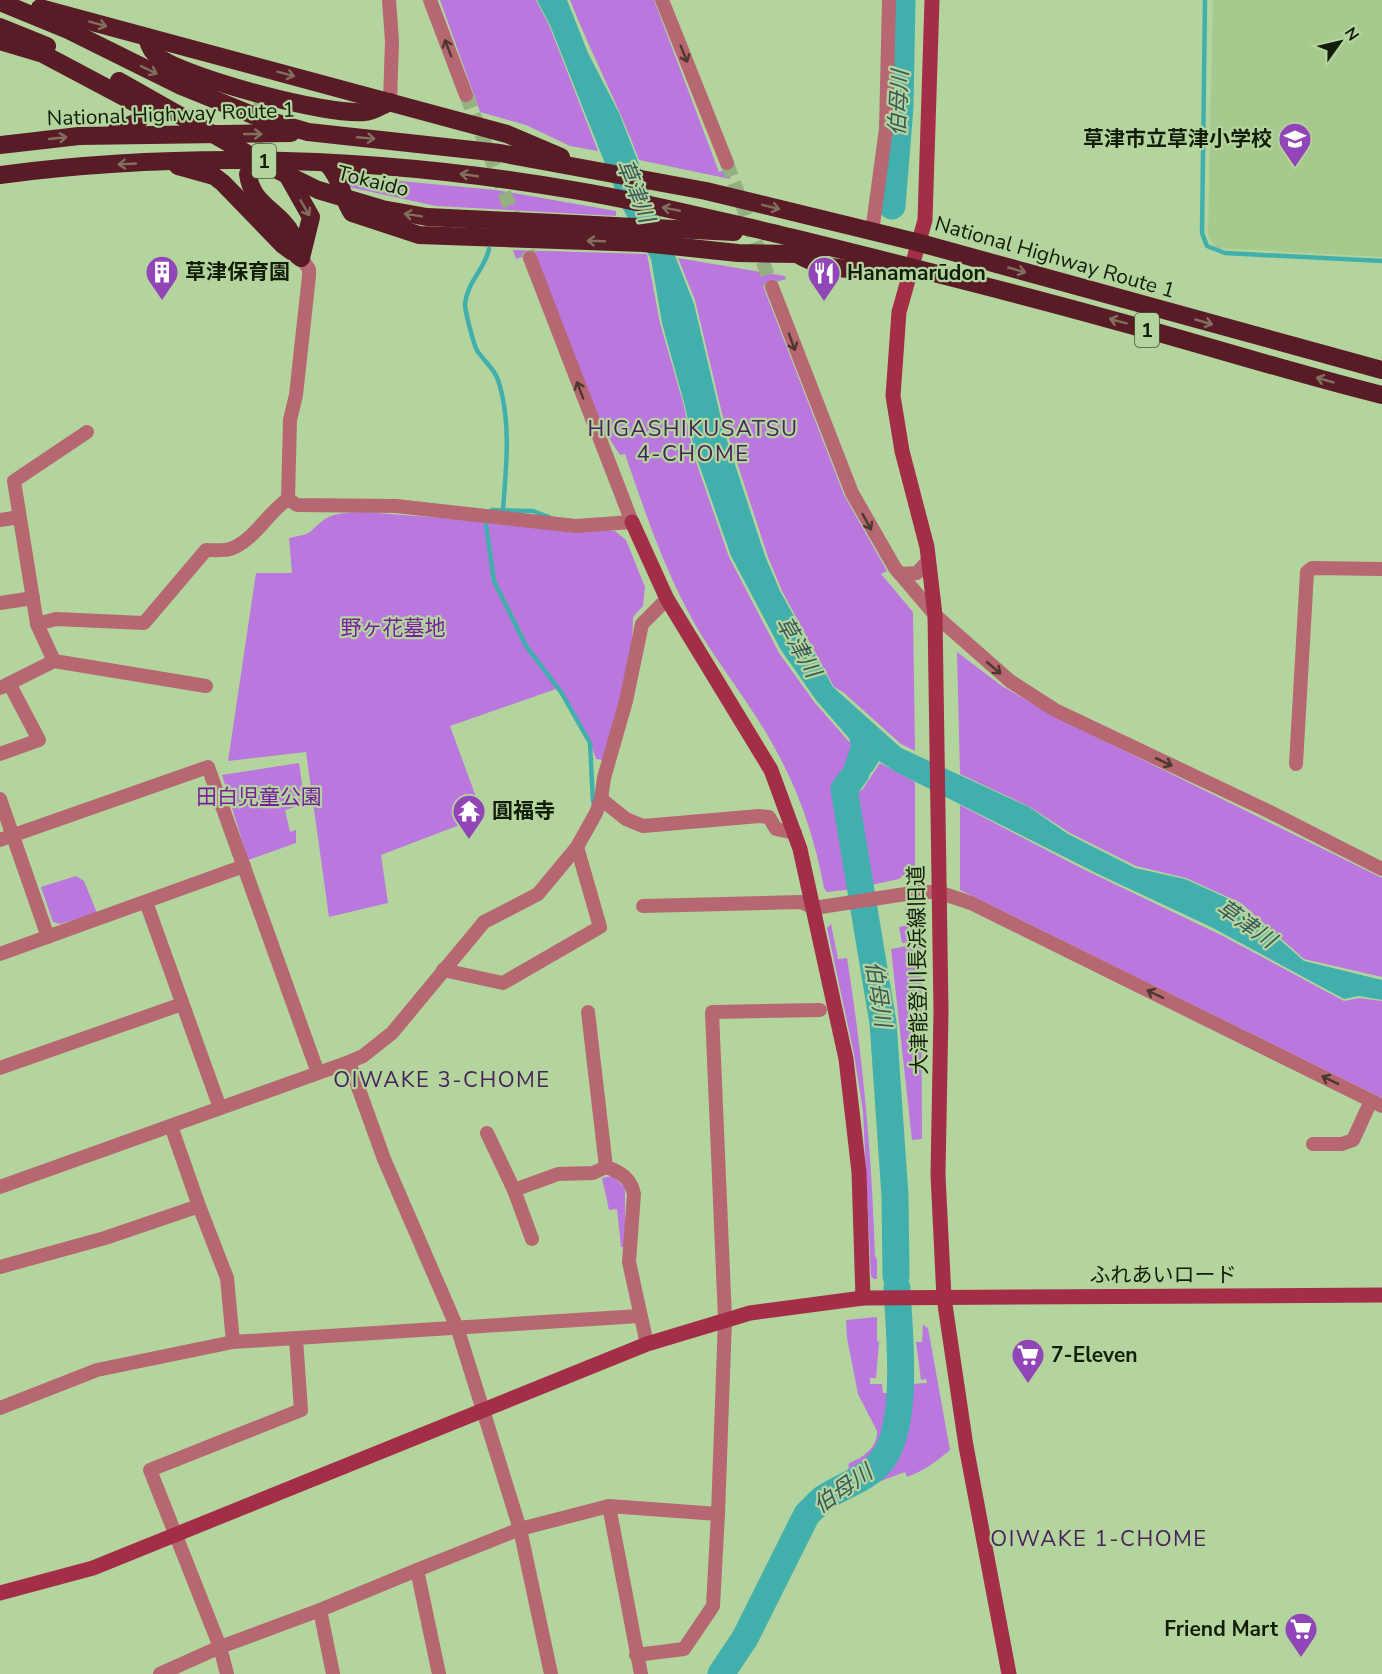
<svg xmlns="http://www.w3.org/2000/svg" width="1382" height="1674" font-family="'Nunito Sans','Noto Sans JP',sans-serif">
  <rect width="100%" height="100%" fill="#b4d49e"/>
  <!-- built -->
  <path fill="#a6c98d" d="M1213 0H1382V257L1217 248 1208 237Z"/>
  <!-- green -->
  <g fill="#ba78de">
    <path d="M440 0H536L549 25 598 151 570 146 526 125 480 112Z"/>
    <path d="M570 0H654L719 172 733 168 730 179 639 160C619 105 591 54 570 0Z"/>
    <path d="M346 176 496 190 616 211V216L436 206 344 186 343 178Z"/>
    <path d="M513 250 647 254 660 323 684 406 693 453 729 557 779 653 815 703 852 745V773L837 787 854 889 827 892 824 888C815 839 799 790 773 745 750 703 720 667 696 626 665 572 645 512 625 454L620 455 600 424 533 253 516 259Z"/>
    <path d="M678 258 785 276 786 279 763 286 844 495 887 571 881 574 913 612 915 751 901 744 843 692 834 687 782 591 768 557 725 426 695 300Z"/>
    <path d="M363 512 615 531 626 540 645 587 643 606 633 617C633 665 617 714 604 760L596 759C588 732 573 711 556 689L450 726 483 816 381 855 388 903 329 917 306 752 228 761 256 573H292L289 538C316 533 306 533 325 519 336 512 351 513 363 512Z"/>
    <path d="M957 652 1002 686 1052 715 1382 878V977L1304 959 1241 903 1186 878 1136 866 1070 833 1030 807 960 774Z"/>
    <path d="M299 763 305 804 285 810 290 832 296 830V843L248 860 222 775Z"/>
    <path d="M880 763 915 782V865L899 879 862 887 864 853 852 809 853 792 862 790Z"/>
    <path d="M960 805 1081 868 1223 936 1344 1001 1359 998 1382 1001V1098L960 890Z"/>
    <path d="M76 876 84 881 97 913 60 924 53 922 41 887Z"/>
    <path d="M905 907 921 922 922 1139 912 1140 891 949 912 945 911 942 902 943 899 927 909 925Z"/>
    <path d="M831 924 838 959 847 958C863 1058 872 1156 875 1257L877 1259V1279H874L871 1276 863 1111 854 1054 827 928Z"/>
    <path d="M613 1176 625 1188V1247H621L617 1209 609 1210 602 1178Z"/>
    <path d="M877 1317V1341L879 1342 876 1378H870V1384H882L883 1393H887C886 1437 887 1448 848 1473L849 1463C863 1458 878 1447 877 1431L858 1394 847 1338 846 1320Z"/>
    <path d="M923 1325 928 1328 950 1450C937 1461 924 1471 907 1477L905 1472 878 1482C910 1456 909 1422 910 1384L927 1383 926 1379 921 1380 916 1342H922Z"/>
  </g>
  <!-- water -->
  <path fill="#41b0ad" d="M537 0H567L588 53 619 113 694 304 724 431 765 556 780 591 833 687 901 748 1029 807 1068 834 1135 868 1185 879 1238 903 1304 961 1382 980V1000L1359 996 1344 999 1211 927 1100 875 896 772 879 761 872 772 856 773 854 744 816 700 781 650 731 556 695 453 685 406 662 323 651 259 623 209 550 25Z"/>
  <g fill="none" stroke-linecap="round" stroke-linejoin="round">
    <!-- stream -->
    <g stroke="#41b0ad" stroke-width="4.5">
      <path d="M1205 0 1202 233 1207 246 1225 253 1382 261"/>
      <path d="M489 249C485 269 467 282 465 304 465 311 474 347 478 352 487 364 496 370 500 386 511 426 506 469 503 510"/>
      <path d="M492 510 533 511 549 517"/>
      <path d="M485 518 494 581 526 646 561 692 590 743 593 802"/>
    </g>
    <!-- river -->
    <g stroke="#41b0ad" stroke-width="27">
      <path d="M892 206 900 107 902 0"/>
      <path d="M863 739 866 743 856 773 844 789 883 1023 895 1196 896 1276"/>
      <path d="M721 1674 745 1638 807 1514C813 1509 818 1502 824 1498 840 1487 864 1480 878 1465 911 1432 899 1333 897 1288"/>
    </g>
    <!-- street-tunnel -->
    <g stroke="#94b080" stroke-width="14" stroke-dasharray="14 7" stroke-linecap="butt">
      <path d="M466 95 530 258"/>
      <path d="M727 163 772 287"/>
    </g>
    <!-- highway-tunnel -->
    <path stroke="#94b080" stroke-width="18" stroke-dasharray="18 9" stroke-linecap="butt" d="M249 169 263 103"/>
    <!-- street -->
    <g stroke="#b66771" stroke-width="14">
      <path d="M389 0 392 41 390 102"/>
      <path d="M430 0 466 95"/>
      <path d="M662 0 727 163"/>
      <path d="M872 232 886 129 889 0"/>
      <path d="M772 287 852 493 895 568 935 615 1010 681 1055 710 1268 811 1382 869"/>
      <path d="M288 499 297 505 396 506 576 526 632 522 530 258"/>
      <path d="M288 499 290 420 296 395 309 276V269L301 258"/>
      <path d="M0 520 19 517"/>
      <path d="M900 574 917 573 928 561"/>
      <path d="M0 603 33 598"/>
      <path d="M37 624 14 481 87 432"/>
      <path d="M54 661 37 624 56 619 144 623 206 550C214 550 223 551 230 549 254 541 268 512 288 499"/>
      <path d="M0 688 54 661 206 686"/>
      <path d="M0 754 39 740 10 685"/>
      <path d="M1296 764 1307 572 1312 568 1382 569"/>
      <path d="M0 799 48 937"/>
      <path d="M601 799 626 819 643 826 759 816 769 817 776 829 795 833"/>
      <path d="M0 840 208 767 318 1073"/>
      <path d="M146 902 220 1108"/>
      <path d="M643 906 801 902 814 908 919 892H938L971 903 1382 1106"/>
      <path d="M0 954 244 866"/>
      <path d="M443 970 503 983 600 927 577 847"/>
      <path d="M588 1012 606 1167C621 1172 631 1179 634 1194L629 1262 647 1344"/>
      <path d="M349 1062 384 1159 458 1330 520 1529 551 1674"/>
      <path d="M0 1068 182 1004"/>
      <path d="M487 1133 514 1190 532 1239"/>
      <path d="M1313 1144H1342L1353 1140 1371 1101"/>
      <path d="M0 1187 349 1062 363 1056 392 1033 484 922 538 894 577 847 596 813 601 799 604 778 626 701 642 624 667 599"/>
      <path d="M514 1190 558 1174 593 1173 606 1167"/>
      <path d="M199 1206 227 1278 233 1342"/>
      <path d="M0 1267 105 1238 199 1206 171 1126"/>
      <path d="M0 1408 97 1370 233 1342 639 1316"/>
      <path d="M609 1506 641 1674"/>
      <path d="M417 1570 520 1529 609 1506 718 1514"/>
      <path d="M320 1610 333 1674"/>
      <path d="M636 1655 684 1649 713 1606 718 1514 725 1319 712 1012 820 1010"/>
      <path d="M160 1674 220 1647 320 1610 417 1570 439 1674"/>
      <path d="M227 1674 220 1647 150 1470 301 1410 296 1339"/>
    </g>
    <!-- secondary -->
    <g stroke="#a42e47" stroke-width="15">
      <path d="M932 0 925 220 899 312 893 396 902 451 927 547 935 615 941 1011 938 1175 944 1298 966 1446 1009 1674"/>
      <path d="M632 522 667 599 771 770 800 849 846 1059 859 1172 863 1298"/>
      <path d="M0 1593 93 1568 647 1344 750 1313 863 1298 1382 1295"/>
    </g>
    <!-- highway -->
    <g stroke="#591c27" stroke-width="18">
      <path d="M0 2 68 30 181 86 260 118 308 132 500 153 706 191 920 243 1382 370"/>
      <path d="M40 8 507 134 561 157"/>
      <path d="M0 27 47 46"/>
      <path d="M147 37C149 47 153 54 161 59 195 80 325 115 365 112 373 112 382 105 390 102"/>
      <path d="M0 41 43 54 141 106 144 114 137 122 116 131"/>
      <path d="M0 145 79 136 291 133"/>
      <path d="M326 163C341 176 341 197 352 213L419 235 643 243 738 253 796 254 823 248"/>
      <path d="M178 166 214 176 223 183 283 245 301 258"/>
      <path d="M287 167 285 171 311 217 301 258"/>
      <path d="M248 174C251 199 268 206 284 223 293 232 296 244 301 257"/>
      <path d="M0 175C191 150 389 158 579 191 644 202 708 218 773 233 887 261 1002 289 1116 321 1205 345 1293 373 1382 395"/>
      <path d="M555 223 734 232"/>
      <path d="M794 252C824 273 861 270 895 267"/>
    </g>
    <!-- highway-bridge -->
    <path stroke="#591c27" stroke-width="18" d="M119 81 271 167 318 190 382 209 427 217 555 223"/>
  </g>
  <!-- one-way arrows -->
  <defs><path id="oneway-shaft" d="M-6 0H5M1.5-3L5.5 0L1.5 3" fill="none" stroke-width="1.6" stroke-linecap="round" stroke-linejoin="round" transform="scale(1.5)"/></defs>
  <g stroke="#826f5d">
    <use href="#oneway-shaft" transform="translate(98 24) rotate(15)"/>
    <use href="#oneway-shaft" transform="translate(149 70) rotate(26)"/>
    <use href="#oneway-shaft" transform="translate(286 74) rotate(15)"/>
    <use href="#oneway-shaft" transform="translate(253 134)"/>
    <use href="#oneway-shaft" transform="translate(58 138) rotate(-6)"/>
    <use href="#oneway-shaft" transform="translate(366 138) rotate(5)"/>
    <use href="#oneway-shaft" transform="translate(127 164) rotate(177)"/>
    <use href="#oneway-shaft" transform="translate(469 175) rotate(-172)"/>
    <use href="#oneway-shaft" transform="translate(771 207) rotate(14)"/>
    <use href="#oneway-shaft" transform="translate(305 208) rotate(60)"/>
    <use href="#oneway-shaft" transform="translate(671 209) rotate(-169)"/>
    <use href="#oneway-shaft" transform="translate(413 215) rotate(-171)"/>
    <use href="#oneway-shaft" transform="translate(596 241) rotate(-178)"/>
    <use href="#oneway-shaft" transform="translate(1017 270) rotate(16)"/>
    <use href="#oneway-shaft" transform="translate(1118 321) rotate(-165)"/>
    <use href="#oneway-shaft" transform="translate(1204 322) rotate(16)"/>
    <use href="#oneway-shaft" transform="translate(1325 380) rotate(-164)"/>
  </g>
  <g stroke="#4c382e">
    <use href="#oneway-shaft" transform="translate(448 48) rotate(-111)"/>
    <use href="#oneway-shaft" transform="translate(684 54) rotate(68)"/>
    <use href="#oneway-shaft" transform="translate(792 342) rotate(70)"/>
    <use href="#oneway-shaft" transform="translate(580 390) rotate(-111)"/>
    <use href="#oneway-shaft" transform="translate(867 522) rotate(61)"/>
    <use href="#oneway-shaft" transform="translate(994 668) rotate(40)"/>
    <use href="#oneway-shaft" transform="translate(1164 762) rotate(25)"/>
    <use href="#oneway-shaft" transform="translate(1155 994) rotate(-154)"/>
    <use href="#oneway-shaft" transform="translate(1330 1080) rotate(-154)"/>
  </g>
  <!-- icons -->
  <defs>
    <symbol id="school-pin" viewBox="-11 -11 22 30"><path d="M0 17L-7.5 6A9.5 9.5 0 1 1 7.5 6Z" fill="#9145b6" stroke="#b4d49e"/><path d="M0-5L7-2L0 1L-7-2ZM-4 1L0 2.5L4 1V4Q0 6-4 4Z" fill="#fff"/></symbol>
    <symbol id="building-pin" viewBox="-11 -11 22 30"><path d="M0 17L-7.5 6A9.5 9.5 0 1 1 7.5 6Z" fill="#9145b6" stroke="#b4d49e"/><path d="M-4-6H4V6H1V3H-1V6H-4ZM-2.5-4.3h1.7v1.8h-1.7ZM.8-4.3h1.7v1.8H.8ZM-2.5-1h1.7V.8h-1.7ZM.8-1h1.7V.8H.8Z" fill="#fff"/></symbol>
    <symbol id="restaurant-pin" viewBox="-11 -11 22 30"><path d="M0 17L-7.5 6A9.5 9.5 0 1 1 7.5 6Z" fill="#9145b6" stroke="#b4d49e"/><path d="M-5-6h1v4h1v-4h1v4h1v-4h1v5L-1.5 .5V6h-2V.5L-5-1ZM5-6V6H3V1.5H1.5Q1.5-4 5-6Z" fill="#fff"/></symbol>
    <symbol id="temple-pin" viewBox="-11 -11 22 30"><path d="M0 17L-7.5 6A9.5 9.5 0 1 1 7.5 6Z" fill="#9145b6" stroke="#b4d49e"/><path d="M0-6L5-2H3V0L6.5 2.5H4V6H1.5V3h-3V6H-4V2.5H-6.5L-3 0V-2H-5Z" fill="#fff"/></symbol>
    <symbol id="supermarket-pin" viewBox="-11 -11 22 30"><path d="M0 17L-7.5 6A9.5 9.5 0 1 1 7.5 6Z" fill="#9145b6" stroke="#b4d49e"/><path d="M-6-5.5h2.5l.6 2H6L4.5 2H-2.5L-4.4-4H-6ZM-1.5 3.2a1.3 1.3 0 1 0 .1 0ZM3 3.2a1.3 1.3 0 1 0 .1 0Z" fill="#fff"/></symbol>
  </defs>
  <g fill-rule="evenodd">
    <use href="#school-pin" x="1276" y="120" width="38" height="52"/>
    <use href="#building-pin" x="143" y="253" width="38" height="52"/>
    <use href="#restaurant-pin" x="805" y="254" width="38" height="52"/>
    <use href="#temple-pin" x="450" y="792" width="38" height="52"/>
    <use href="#supermarket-pin" x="1009" y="1336" width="38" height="52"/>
    <use href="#supermarket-pin" x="1282" y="1610" width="38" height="52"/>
  </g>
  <g text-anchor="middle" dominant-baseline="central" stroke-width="4.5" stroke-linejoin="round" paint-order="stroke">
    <!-- shield labels -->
    <g fill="#b4d49e" stroke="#435536" stroke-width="1.5">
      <rect x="252" y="144" width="24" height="34" rx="4.5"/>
      <rect x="1135" y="313" width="24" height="34" rx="4.5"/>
    </g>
    <g font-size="20" font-weight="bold" fill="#131e0a">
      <text x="264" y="161">1</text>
      <text x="1147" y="330">1</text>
    </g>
    <!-- street labels -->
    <g font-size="21" fill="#131e0a" stroke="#b4d49e">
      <text transform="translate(171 114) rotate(-2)">National Highway Route 1</text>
      <text transform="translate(373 181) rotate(14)">Tokaido</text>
      <text transform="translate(1055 257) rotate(16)">National Highway Route 1</text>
      <text transform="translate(918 970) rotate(-91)">大津能登川長浜線旧道</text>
      <text x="1163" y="1275">ふれあいロード</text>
    </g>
    <!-- poi labels -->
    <g font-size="21" font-weight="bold" fill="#131e0a" stroke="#b4d49e" text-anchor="start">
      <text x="1272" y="139" text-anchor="end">草津市立草津小学校</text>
      <text x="185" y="272">草津保育園</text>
      <text x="847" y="273">Hanamarūdon</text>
      <text x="492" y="811">圓福寺</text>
      <text x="1051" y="1355">7-Eleven</text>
      <text x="1278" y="1629" text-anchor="end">Friend Mart</text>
    </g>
    <!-- park labels -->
    <g font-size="21" fill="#781e9f" stroke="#b4d49e">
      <text x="393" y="628">野ヶ花墓地</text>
      <text x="259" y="797">田白児童公園</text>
    </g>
    <!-- water labels -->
    <g font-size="22" font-style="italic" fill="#385958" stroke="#b4d49e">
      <text transform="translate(899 103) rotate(-87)">伯母川</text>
      <text transform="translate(635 191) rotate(68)">草津川</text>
      <text transform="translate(798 647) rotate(60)">草津川</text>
      <text transform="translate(1246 924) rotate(35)">草津川</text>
      <text transform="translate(878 994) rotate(81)">伯母川</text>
      <text transform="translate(843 1489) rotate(-35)">伯母川</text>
    </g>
    <!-- neighbourhood labels -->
    <g font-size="22" letter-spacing="1.5" fill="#47235a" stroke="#b4d49e">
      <text x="693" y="429">HIGASHIKUSATSU<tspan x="693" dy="25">4-CHOME</tspan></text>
      <text x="442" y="1080">OIWAKE 3-CHOME</text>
      <text x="1099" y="1539">OIWAKE 1-CHOME</text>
    </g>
  </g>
  <!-- north arrow -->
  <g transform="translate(1340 42) rotate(56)" stroke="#b4d49e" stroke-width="4.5" paint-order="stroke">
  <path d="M0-4.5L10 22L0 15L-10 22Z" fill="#131e0a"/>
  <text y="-9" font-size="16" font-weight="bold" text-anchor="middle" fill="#131e0a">N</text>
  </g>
</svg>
